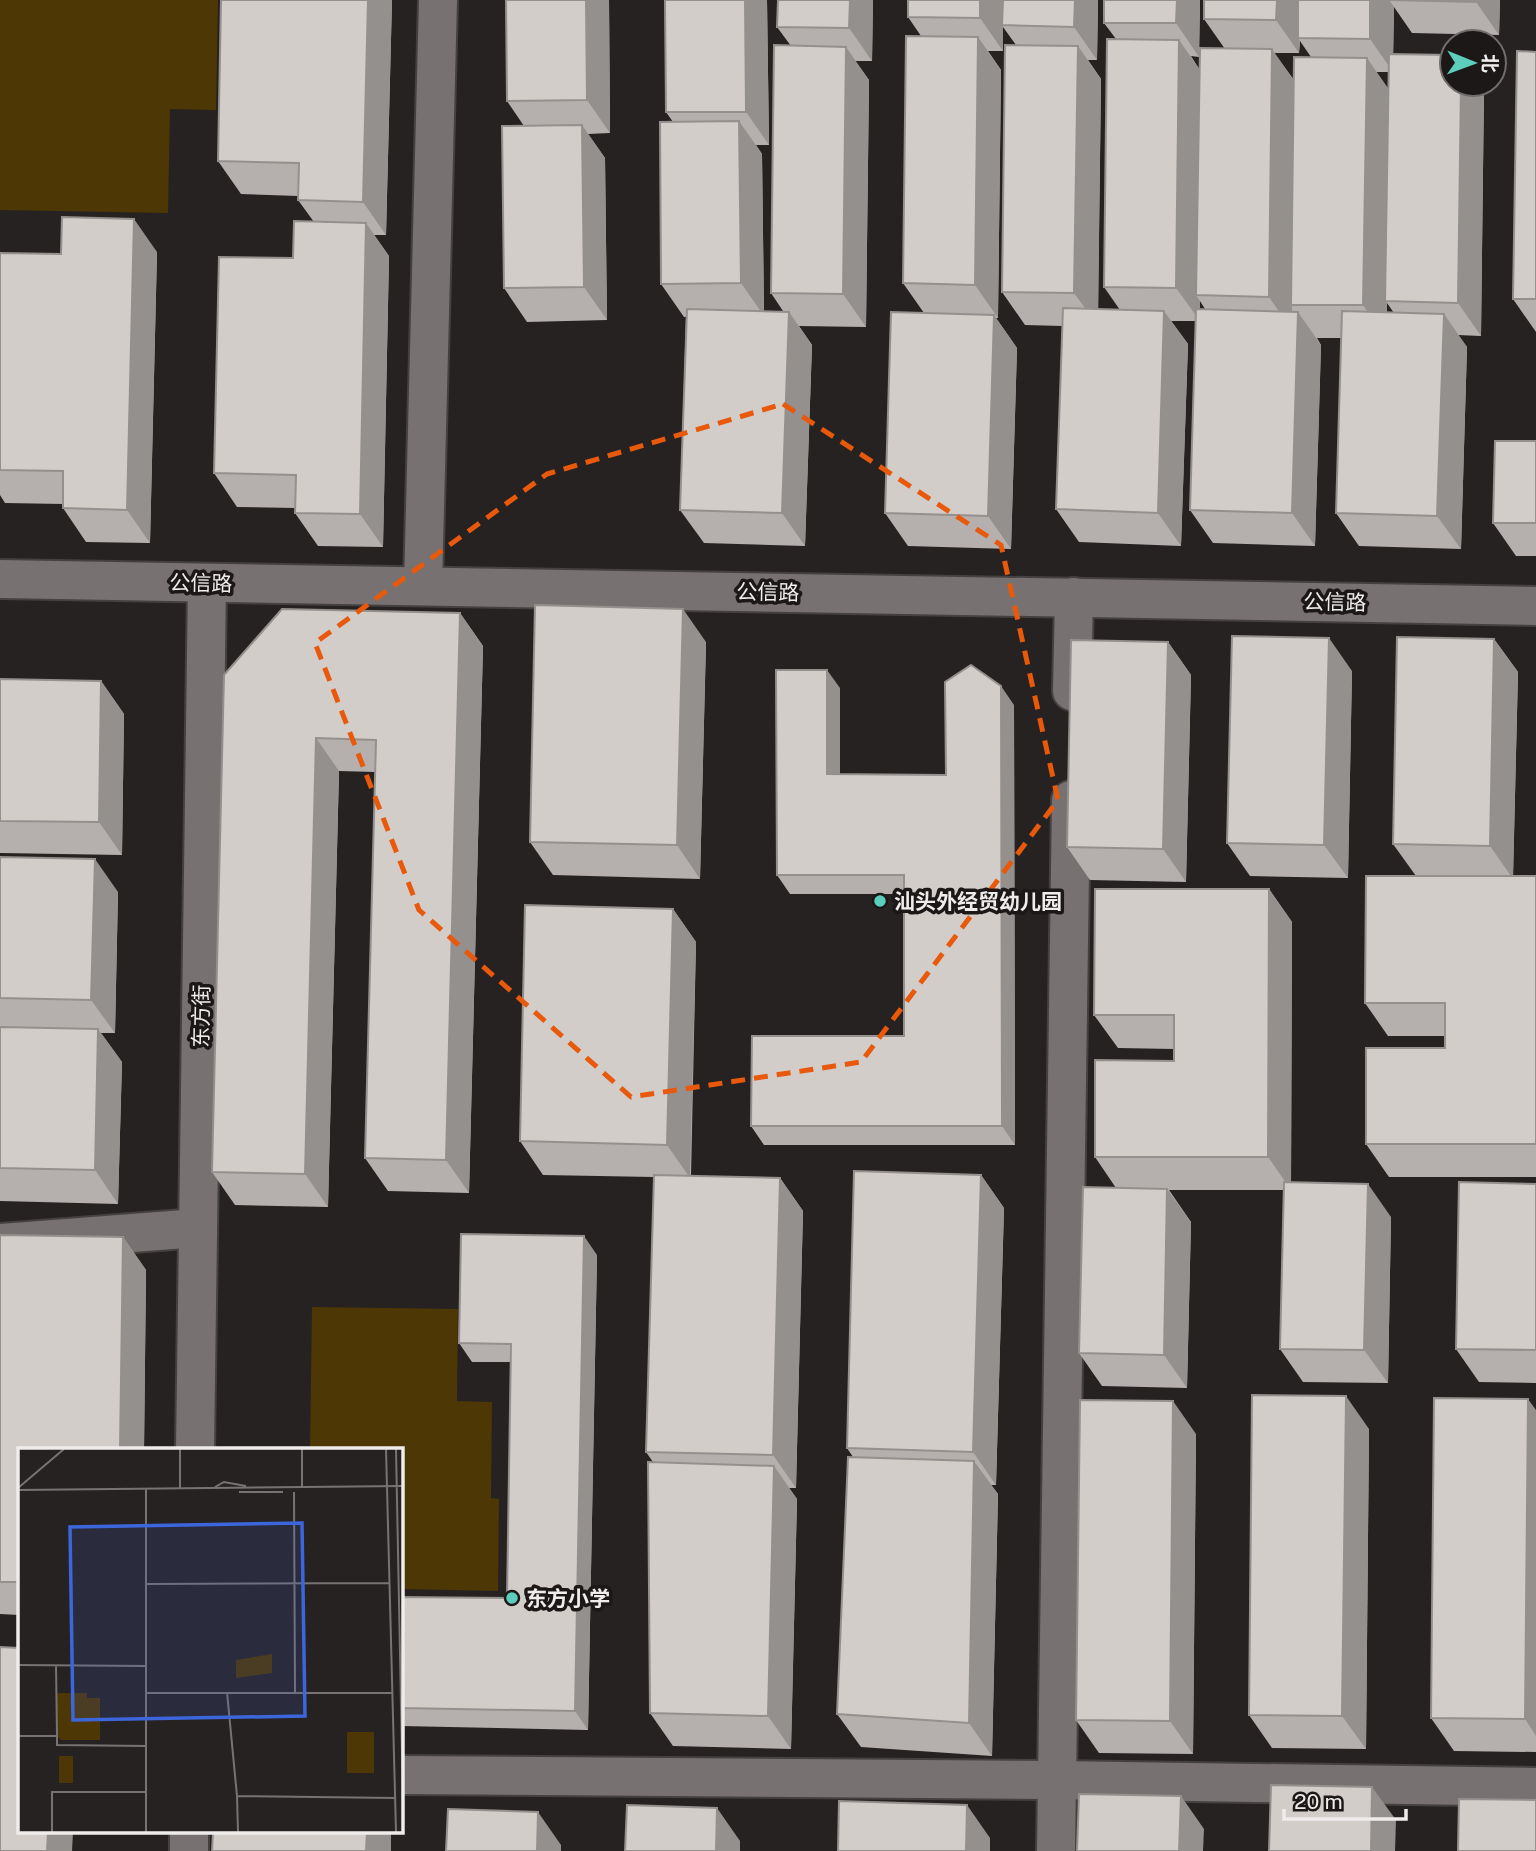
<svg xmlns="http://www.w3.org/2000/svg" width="1536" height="1851" font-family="'Public Sans','Noto Sans SC',sans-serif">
  <rect width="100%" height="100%" fill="#272222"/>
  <!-- green -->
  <g fill="#4d3704">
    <path d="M0 0H218L216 110 170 109 168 213 0 210Z"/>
    <path d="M312 1307 458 1309 457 1401 492 1402 491 1498 499 1499 498 1591 401 1589V1450H310Z"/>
  </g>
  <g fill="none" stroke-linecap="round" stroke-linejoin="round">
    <defs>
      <g id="minor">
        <path d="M423 586 438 0"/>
        <path d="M1072 691 1074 597"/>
        <path d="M0 1243 198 1228"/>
        <path d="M195 1450 207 583"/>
        <path d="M401 1775 1057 1780 1536 1787"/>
        <path d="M189 1851V1832"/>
        <path d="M1056 1851 1071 800"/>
      </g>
      <path id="tertiary" d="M0 579 1536 606"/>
    </defs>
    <!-- minor casing -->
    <use href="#minor" stroke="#454141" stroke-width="42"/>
    <!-- tertiary casing -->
    <use href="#tertiary" stroke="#454141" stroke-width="42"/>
    <!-- minor -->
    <use href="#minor" stroke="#777171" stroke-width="38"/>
    <!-- tertiary -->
    <use href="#tertiary" stroke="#777171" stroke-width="38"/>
  </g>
  <!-- wall -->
  <g fill="#b5b0ae" fill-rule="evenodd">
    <path d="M221 0H392L386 235H374L389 256 383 547 318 546 295 513V508L237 507 214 473 293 258 314 222 298 200V196L241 194 218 161Z"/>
    <path d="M506 0H609L610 133 588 134 605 158 607 320 527 322 504 288 524 126 507 101Z"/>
    <path d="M665 0H767L769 145H756L762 154 764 311H783L771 293 791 46 777 27 778 0H873L872 61H855L869 80 866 327 799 326 812 345 805 546 704 543 680 510 686 317H684L661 284 673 122 666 112Z"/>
    <path d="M1098 0 1097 60H1088L1101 79 1098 309 1120 310 1104 287 1116 39 1104 23 1200 0 1199 57 1191 56 1199 69 1225 49 1204 19V0H1500L1499 35 1412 33 1394 7 1393 54 1452 84H1482L1484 88 1481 336 1458 335 1467 347 1461 549 1359 546 1336 513 1341 338H1317L1321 345 1315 546 1213 543 1190 510 1196 321H1171L1188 344 1181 546 1079 542 1056 509 1062 326 1025 325 1002 292 1016 45 1003 27V51H988L1001 70 998 318H996L1017 348 1011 549 908 546 885 513 924 313 903 283 921 36 908 17ZM1300 41 1311 57 1294 80 1274 53H1299ZM1376 72H1389V90ZM1200 301 1205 309H1200ZM1387 303 1394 313H1387Z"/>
    <path d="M1536 52V332L1513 299Z"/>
    <path d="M157 252 150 543 86 542 63 508V504L5 503 0 495V253L61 254Z"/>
    <path d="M1536 441V556H1516L1493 523Z"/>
    <path d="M460 613 483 646 469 1193 388 1191 365 1158 375 772 339 771 328 1207 235 1205 212 1172 224 675Z"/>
    <path d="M1494 639 1518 672 1513 876H1536V1177H1389L1366 1144 1445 1048V1036H1388L1365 1003 1416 876 1393 844Z"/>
    <path d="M706 642 700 879 553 875 530 842Z"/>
    <path d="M1168 642 1191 675 1186 882 1090 880 1067 847Z"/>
    <path d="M1352 671 1348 878 1250 876 1227 843Z"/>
    <path d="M0 679 101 681 124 714 122 855 0 853Z"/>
    <path d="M840 688V774L946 775 1014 705 1015 1145H764L751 1126 904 1036V894H790L777 875Z"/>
    <path d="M0 857 118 892 115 1033H101L122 1062 118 1204 0 1201Z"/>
    <path d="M1269 889 1292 922 1291 1183 1391 1217 1388 1383 1303 1382 1280 1349 1284 1190H1169L1191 1222 1187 1388 1102 1386 1079 1353 1116 1188 1095 1157 1174 1061V1049L1118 1048 1094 1015Z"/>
    <path d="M673 909 696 942 691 1176 780 1178 803 1211 796 1488H789L797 1499 791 1749 673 1746 650 1713 653 1462 646 1452 654 1177 543 1175 520 1141Z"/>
    <path d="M981 1175 1004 1208 996 1485H991L998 1494 992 1756 861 1747 837 1714 853 1457 847 1448Z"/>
    <path d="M1536 1184V1383L1479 1382 1456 1349Z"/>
    <path d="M0 1235 123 1237 146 1270 144 1450H19V1615L0 1614Z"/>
    <path d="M597 1255 588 1730 401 1726V1597L507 1598 511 1362H472L459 1343Z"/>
    <path d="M1536 1410V1752L1454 1751 1431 1718Z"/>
    <path d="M1369 1429 1366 1749 1272 1748 1249 1715Z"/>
    <path d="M1196 1434 1193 1754 1099 1753 1076 1720Z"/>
  </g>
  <!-- shaded-wall -->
  <g fill="#94908d">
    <path d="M368 0H392L386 235 363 202Z"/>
    <path d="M586 0H609L610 133 587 100Z"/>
    <path d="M745 0H767L769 145 746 112Z"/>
    <path d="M850 0H873L872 61 849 28Z"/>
    <path d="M980 0H1004L1002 25 1003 27V51L980 18Z"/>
    <path d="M1075 0H1098L1097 60 1074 27Z"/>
    <path d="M1177 0H1200L1199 57 1176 23Z"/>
    <path d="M1277 0H1300L1298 38 1300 41 1299 53 1276 20Z"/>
    <path d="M1370 0H1394H1389L1394 7 1393 72 1370 39Z"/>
    <path d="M1476 0H1500L1499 35 1476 2Z"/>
    <path d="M978 37 1001 70 998 318 975 285Z"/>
    <path d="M1179 40 1203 74 1196 295 1200 301V321L1176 288Z"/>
    <path d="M1078 46 1101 79 1098 326 1074 293Z"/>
    <path d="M846 47 869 80 866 327 843 294Z"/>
    <path d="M1272 49 1295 82 1291 305 1292 306V330L1269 297Z"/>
    <path d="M1367 58 1390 91 1385 301 1387 303 1386 338 1363 305Z"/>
    <path d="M1461 84H1482L1484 88 1481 336 1458 303Z"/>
    <path d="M739 121 762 154 764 316 741 283Z"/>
    <path d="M582 125 605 158 607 320 584 287Z"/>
    <path d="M134 219 157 252 150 543 127 510Z"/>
    <path d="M366 223 389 256 383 547 360 514Z"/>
    <path d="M1164 311 1188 344 1181 546 1158 513Z"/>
    <path d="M789 312 812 345 805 546 782 513Z"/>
    <path d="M1298 312 1321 345 1315 546 1292 513Z"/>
    <path d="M1444 314 1467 347 1461 549 1437 516Z"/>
    <path d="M994 315 1017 348 1011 549 988 516Z"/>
    <path d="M683 609 706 642 700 879 677 845Z"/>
    <path d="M460 613 483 646 469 1193 446 1160Z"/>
    <path d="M1329 638 1352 671 1348 878 1324 845Z"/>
    <path d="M1494 639 1518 672 1513 879 1490 846Z"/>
    <path d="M1168 642 1191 675 1186 882 1163 849Z"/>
    <path d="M827 670 840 688V793L827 774Z"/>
    <path d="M101 681 124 714 122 855 99 822Z"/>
    <path d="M1001 686 1014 705 1015 1145 1002 1126Z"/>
    <path d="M316 738 339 771 328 1207 305 1174Z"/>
    <path d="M95 859 118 892 115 1033 91 1000Z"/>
    <path d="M1269 889 1292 922 1291 1190 1268 1157Z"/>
    <path d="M673 909 696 942 690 1178 667 1145Z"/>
    <path d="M98 1029 122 1062 118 1204 95 1170Z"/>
    <path d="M981 1175 1004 1208 996 1485 973 1452Z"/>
    <path d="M780 1178 803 1211 796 1488 773 1455Z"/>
    <path d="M1368 1184 1391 1217 1388 1383 1364 1350Z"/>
    <path d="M1167 1189 1191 1222 1187 1388 1164 1355Z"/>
    <path d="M584 1236 597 1255 588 1730 575 1711Z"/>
    <path d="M123 1237 146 1270 144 1450H120Z"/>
    <path d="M1346 1396 1369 1429 1366 1749 1342 1716Z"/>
    <path d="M1528 1399 1536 1410V1736L1525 1719Z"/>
    <path d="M1173 1401 1196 1434 1193 1754 1170 1721Z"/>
    <path d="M974 1461 998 1494 992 1756 969 1723Z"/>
    <path d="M774 1466 797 1499 791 1749 768 1716Z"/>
    <path d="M1372 1787 1396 1820 1395 1851H1371Z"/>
    <path d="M1181 1796 1204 1829 1203 1851H1179Z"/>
    <path d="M967 1805 990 1838V1851H966Z"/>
    <path d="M717 1808 740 1841V1851H716Z"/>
    <path d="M538 1812 561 1845V1851H537Z"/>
    <path d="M48 1832H73L72 1851H47Z"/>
    <path d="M367 1832H391V1851H366Z"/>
  </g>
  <!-- building -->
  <g fill="#d3cdca" stroke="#94908d" stroke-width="2">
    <path d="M221 0H368L363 202 298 200 299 163 218 161Z"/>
    <path d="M506 0H586L587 100 507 101Z"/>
    <path d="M665 0H745L746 112H666Z"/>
    <path d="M778 0H850L849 28 777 27Z"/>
    <path d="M908 0H980V18L908 17Z"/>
    <path d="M1003 0H1075L1074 27 1002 25Z"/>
    <path d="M1104 0H1177L1176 23H1104Z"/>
    <path d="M1204 0H1277L1276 20 1204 19Z"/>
    <path d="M1298 0H1370V39L1298 38Z"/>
    <path d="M1389 0H1476V2Z"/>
    <path d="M906 36 978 37 975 285 903 283Z"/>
    <path d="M1107 39 1179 40 1176 288 1104 287Z"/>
    <path d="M774 45 846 47 843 294 771 293Z"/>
    <path d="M1005 45 1078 46 1074 293 1002 292Z"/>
    <path d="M1200 48 1272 49 1269 297 1196 295Z"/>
    <path d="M1517 51 1536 52V299H1513Z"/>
    <path d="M1389 54 1452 55V84H1461L1458 303 1385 301Z"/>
    <path d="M1294 57 1367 58 1363 305H1291Z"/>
    <path d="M739 121 741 283 661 284 660 122Z"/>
    <path d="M582 125 584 287 504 288 502 126Z"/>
    <path d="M62 217 134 219 127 510 63 508V471L0 470V253L61 254Z"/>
    <path d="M294 221 366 223 360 514 295 513 296 475 214 473 219 257 293 258Z"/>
    <path d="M1063 308 1164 311 1158 513 1056 509Z"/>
    <path d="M687 309 789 312 782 513 680 510Z"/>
    <path d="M1196 309 1298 312 1292 513 1190 510Z"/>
    <path d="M1342 311 1444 314 1437 516 1336 513Z"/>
    <path d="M891 312 994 315 988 516 885 513Z"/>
    <path d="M1495 441H1536V523H1493Z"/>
    <path d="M535 605 683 609 677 845 530 842Z"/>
    <path d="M282 609 460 613 446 1160 365 1158 376 740 316 738 305 1174 212 1172 224 675Z"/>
    <path d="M1232 636 1329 638 1324 845 1227 843Z"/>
    <path d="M1397 637 1494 639 1490 846 1393 844Z"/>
    <path d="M1071 640 1168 642 1163 849 1067 847Z"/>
    <path d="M971 665 1001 686 1002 1126H751L752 1036H904V875H777L776 670H827V774L946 775 945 682Z"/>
    <path d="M0 679 101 681 99 822 0 821Z"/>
    <path d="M0 857 95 859 91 1000 0 998Z"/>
    <path d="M1366 876H1536V1144H1366V1048H1445V1003H1365Z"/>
    <path d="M1095 889H1269L1268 1157H1095V1060L1174 1061V1015H1094Z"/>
    <path d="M525 905 673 909 667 1145 520 1141Z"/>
    <path d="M0 1027 98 1029 95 1170 0 1168Z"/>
    <path d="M854 1171 981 1175 973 1452 847 1448Z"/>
    <path d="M654 1175 780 1178 773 1455 646 1452Z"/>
    <path d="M1284 1182 1368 1184 1364 1350 1280 1349Z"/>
    <path d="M1459 1182 1536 1184V1350L1456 1349Z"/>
    <path d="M1083 1187 1167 1189 1164 1355 1079 1353Z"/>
    <path d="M461 1234 584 1236 575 1711 401 1708V1597L507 1598 511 1344 459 1343Z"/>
    <path d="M0 1235 123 1237 120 1450H19V1582H0Z"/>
    <path d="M1252 1395 1346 1396 1342 1716 1249 1715Z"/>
    <path d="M1434 1398 1528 1399 1525 1719 1431 1718Z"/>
    <path d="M1080 1400 1173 1401 1170 1721 1076 1720Z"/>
    <path d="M848 1457 974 1461 969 1723 837 1714Z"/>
    <path d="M648 1462 774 1466 768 1716 650 1713Z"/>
    <path d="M0 1647 19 1648V1832H48L47 1851H0Z"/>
    <path d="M1271 1785 1372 1787 1371 1851H1269Z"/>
    <path d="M1079 1794 1181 1796 1179 1851H1077Z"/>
    <path d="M1459 1799 1536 1800V1851H1458Z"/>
    <path d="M839 1801 967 1805 966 1851H838Z"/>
    <path d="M627 1805 717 1808 716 1851H625Z"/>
    <path d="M448 1809 538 1812 537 1851H446Z"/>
    <path d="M213 1832H367L366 1851H212Z"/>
  </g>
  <!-- marked area -->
  <path fill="none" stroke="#e8590c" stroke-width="5" stroke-dasharray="14 9" stroke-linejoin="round" d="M783 404 1001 545 1058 800 861 1062 631 1097 419 910 315 643 547 474Z"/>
  <!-- markers -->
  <g fill="#5ccebb" stroke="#1d1818" stroke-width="2.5">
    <circle cx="880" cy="901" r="7"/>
    <circle cx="512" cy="1598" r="7"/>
  </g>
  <g text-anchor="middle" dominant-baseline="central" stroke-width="7" stroke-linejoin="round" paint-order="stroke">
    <!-- street labels -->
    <g font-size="21" fill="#efecec" stroke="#1d1818">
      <text transform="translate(201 583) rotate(1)">公信路</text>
      <text transform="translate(768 592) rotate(1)">公信路</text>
      <text transform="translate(1335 602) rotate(1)">公信路</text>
      <text transform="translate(201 1016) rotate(-89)">东方街</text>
    </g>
    <!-- poi labels -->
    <g font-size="21" font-weight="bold" fill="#efecec" stroke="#1d1818" text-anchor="start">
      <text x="894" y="901">汕头外经贸幼儿园</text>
      <text x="526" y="1598">东方小学</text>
    </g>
  </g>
  <!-- overview -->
  <g transform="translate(18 1448)">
    <rect width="385" height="385" fill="#272222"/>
    <path d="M254 206V225L218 230V212ZM39 245H69V250H82V292H43L39 288ZM329 284H356V325H329ZM41 308H55V335H41Z" fill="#4d3704"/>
    <path fill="none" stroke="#777373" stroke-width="2" d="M162 1V40M284 1V39M368 1 378 384M378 1 385 359M197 39 206 34 228 38M0 40 46 1M0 42 385 38M221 44H265M276 44 277 244M128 136 371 135M0 217 128 218M38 217 39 288M209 244 219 348M128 245H374M0 288H39V297L128 298M34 384V344H128M128 384V40M220 384 219 348 377 350"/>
    <path fill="#3c66db" fill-opacity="0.15" stroke="#3c66db" stroke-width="3.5" d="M284 75 287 268 55 272 52 79Z"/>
    <rect width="385" height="385" fill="none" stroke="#efecec" stroke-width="3.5"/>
  </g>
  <!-- north arrow -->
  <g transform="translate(1473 63) rotate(91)"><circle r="33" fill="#1d1818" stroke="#716d6d" stroke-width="2"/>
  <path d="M0-5L12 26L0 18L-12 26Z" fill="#5ccebb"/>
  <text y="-10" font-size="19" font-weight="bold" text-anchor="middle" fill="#efecec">北</text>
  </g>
  <!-- scale -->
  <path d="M1284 1809v10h122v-10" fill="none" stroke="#efecec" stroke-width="3.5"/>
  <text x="1294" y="1809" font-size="21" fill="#efecec" stroke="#1d1818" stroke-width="5" paint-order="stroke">20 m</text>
</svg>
